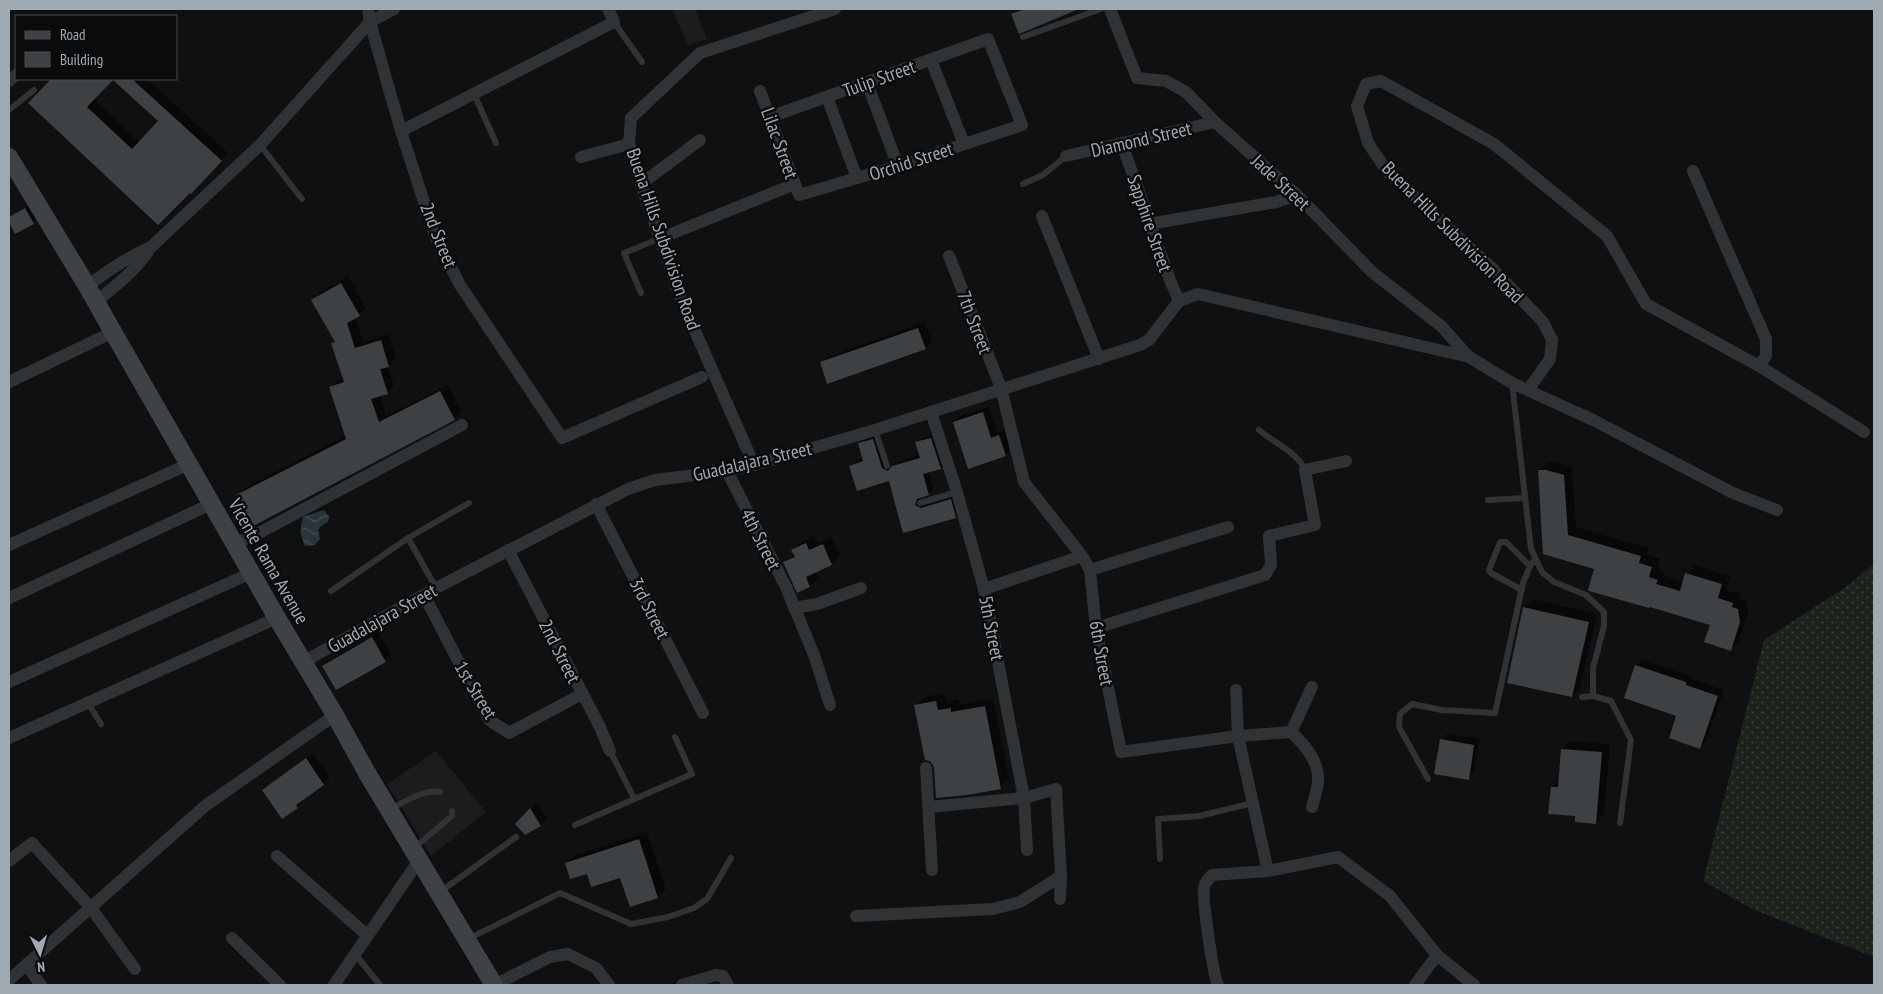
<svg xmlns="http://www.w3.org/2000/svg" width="1883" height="994" font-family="'PT Sans Narrow',sans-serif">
  <defs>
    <pattern id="grass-dots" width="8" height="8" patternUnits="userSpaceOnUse" patternTransform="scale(1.25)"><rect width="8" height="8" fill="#1c231c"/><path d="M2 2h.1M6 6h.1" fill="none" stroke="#3a403b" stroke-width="1.8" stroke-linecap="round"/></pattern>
    <pattern id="water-waves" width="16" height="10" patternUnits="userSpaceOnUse" patternTransform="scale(1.25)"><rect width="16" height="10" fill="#293539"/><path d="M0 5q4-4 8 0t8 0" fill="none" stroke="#455053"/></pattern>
  </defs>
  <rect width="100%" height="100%" fill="#0f1011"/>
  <!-- built -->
  <g fill="#1b1c1e">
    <path d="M672 9H695L707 39 688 46Z"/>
    <path d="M436 751 486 812 431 856 387 784Z"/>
  </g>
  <!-- grass -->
  <path fill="url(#grass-dots)" d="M1874 564V957L1752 909 1703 881 1764 640 1847 586Z"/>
  <!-- water -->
  <path fill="url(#water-waves)" d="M324 510 329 516 328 522 321 526 318 530 320 539 315 545 305 546C300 536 300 528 303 517Z"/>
  <!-- shadow -->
  <g fill="#0007">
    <path d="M1021 9H1083L1062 16V15H1013Z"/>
    <path d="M51 79H113L94 99 140 143 160 121 113 79H147L228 153 198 185 190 192 30 103Z"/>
    <path d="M29 205 37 219 16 232 9 218Z"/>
    <path d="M348 276 366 308 355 317 363 342 389 334 396 358 388 366 394 385 387 393 380 395 386 416 448 385 461 411 454 419 238 495 245 488 346 436 331 387 338 380 344 378 333 343 336 340 313 300 320 293Z"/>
    <path d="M925 322 932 342 926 348 828 382 821 363 828 357Z"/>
    <path d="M989 407 997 433 1005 430 1011 449 1005 455 954 422 960 416Z"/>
    <path d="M936 434 945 463 940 468 928 471 933 489 928 494 921 497 920 500 927 503 955 495 960 512 955 517 904 532 889 479 851 466 856 461 864 458 859 444 864 439 878 435 887 464 893 466 898 461 920 455 917 443 922 438Z"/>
    <path d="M1547 462H1555L1572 467 1576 527 1649 548 1647 555 1660 559 1657 569 1665 572 1664 575 1684 582 1687 574 1695 565 1730 576 1726 590 1741 594 1739 599 1746 601 1748 613 1739 641 1730 649 1711 624 1595 569 1544 553 1539 471Z"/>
    <path d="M814 536 818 543 831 537 840 555 831 564 815 571 818 578 810 586 785 563 794 554 793 550 801 542Z"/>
    <path d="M1533 599 1597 614 1580 688 1572 696 1524 608Z"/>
    <path d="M378 632 391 655 385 661 323 666 330 660Z"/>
    <path d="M1642 660 1692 676 1691 679 1724 690 1706 741 1700 747 1678 715 1636 666Z"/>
    <path d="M944 693 946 702 959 700V705L993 698 1009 779 1000 788 935 767 916 705 924 697Z"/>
    <path d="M1447 734 1480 739 1474 772 1468 779 1441 740Z"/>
    <path d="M1570 741 1610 744 1604 814 1596 823 1576 815 1552 788 1559 780 1562 749Z"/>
    <path d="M313 753 330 778 302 799 303 801 297 807 263 790Z"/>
    <path d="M536 803 547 819 541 825 517 824Z"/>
    <path d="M647 832 666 889 658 897 621 876 566 864 575 855Z"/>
  </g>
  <!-- building -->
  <g fill="#3e4144" fill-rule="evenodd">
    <path d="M1025 9H1079L1019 34 1011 14Z"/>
    <path d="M51 79H132L222 161 191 194 190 193 158 225 28 103ZM113 80 158 121 132 149 87 107Z"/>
    <path d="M25 208 34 224 15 234 9 222V217Z"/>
    <path d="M341 283 360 316 347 323 355 348 381 340 389 367 380 369 388 394 371 399 379 422 440 391 455 420 253 526 236 495 346 439 329 387 344 382 331 343 335 342 311 300Z"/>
    <path d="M918 328 926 349 827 384 820 362Z"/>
    <path d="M983 412 991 438 999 435 1006 456 968 469 953 422Z"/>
    <path d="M931 438 941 469 923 474 929 495 917 499 915 505 921 508 951 499 956 518 903 533 889 481 857 491 849 466 863 461 858 443 873 439 882 468 888 471 892 466 920 458 915 442Z"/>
    <path d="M1538 470H1546L1564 475 1568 535 1641 556 1639 563 1652 567 1649 577 1658 580 1656 584 1680 591 1685 573 1722 584 1718 598 1733 603 1732 607 1738 609 1740 622 1731 651 1704 642 1710 625 1650 607 1649 608 1589 591 1588 590 1594 569 1543 554Z"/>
    <path d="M806 543 809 550 823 544 832 565 806 577 810 587 797 593 783 562 795 557 791 550Z"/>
    <path d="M1523 607 1589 622 1572 697 1507 683Z"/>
    <path d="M372 637 386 662 336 690 322 666Z"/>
    <path d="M1635 665 1686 682V685L1718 696 1700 749 1669 738 1676 716 1624 698Z"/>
    <path d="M936 701 938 710 951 708V712L985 706 1001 789 967 795 936 798 934 767 930 761 925 760 914 705Z"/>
    <path d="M1440 739 1474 745 1469 780 1434 774Z"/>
    <path d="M1561 749 1602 752 1596 824 1575 822V816L1548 814 1551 787H1558Z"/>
    <path d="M306 758 324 785 296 805 298 808 282 819 262 790Z"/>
    <path d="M530 808 541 826 525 835 515 824Z"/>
    <path d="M639 839 658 898 630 907 620 878 591 887 587 874 570 879 565 863Z"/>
  </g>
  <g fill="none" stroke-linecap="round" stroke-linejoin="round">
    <!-- lane -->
    <g stroke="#303336" stroke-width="6">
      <path d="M614 22 642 62"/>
      <path d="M1023 37 1101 9"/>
      <path d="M474 94 496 143"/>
      <path d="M9 110 34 90"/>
      <path d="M260 145 302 199"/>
      <path d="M1023 184 1043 175 1066 156"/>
      <path d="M641 293 624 253 661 238"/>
      <path d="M1512 383 1531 549 1542 572 1554 582 1586 595 1604 612V626L1593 668V696L1582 697"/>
      <path d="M875 430 887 466"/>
      <path d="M1259 430C1274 443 1296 451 1305 470"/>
      <path d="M1488 500 1525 498"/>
      <path d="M920 503 957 492"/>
      <path d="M408 538 436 588"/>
      <path d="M1522 590 1491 573 1489 570 1500 542H1506L1530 566"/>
      <path d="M331 591 408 538 469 503"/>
      <path d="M1593 696 1611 701 1631 740 1620 823"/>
      <path d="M88 703 101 724"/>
      <path d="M610 751 634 798"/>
      <path d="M1428 779 1399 727 1400 714 1412 704 1442 710 1495 713 1523 583 1530 566 1535 559"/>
      <path d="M390 809C405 802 424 789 440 792"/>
      <path d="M575 825 692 774 675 737"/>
      <path d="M414 848 452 816V811"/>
      <path d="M1160 859 1158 819 1199 816 1253 803"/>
      <path d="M440 892 516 837"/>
      <path d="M468 939 560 893 631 924 668 917 694 908 707 899 731 858"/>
      <path d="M355 954 380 985"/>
    </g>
    <!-- street -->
    <g stroke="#303336" stroke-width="12">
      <path d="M368 9 370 22 401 131 435 236 460 285 562 438 702 377"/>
      <path d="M1110 9 1137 78 1166 81 1186 92 1215 122 1297 195 1372 272 1441 326 1469 357"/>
      <path d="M931 60 964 144"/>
      <path d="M9 81 16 75"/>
      <path d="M867 83 898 166"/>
      <path d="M760 91 799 195 898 166 1022 125 988 39 770 117"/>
      <path d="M827 97 857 178"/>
      <path d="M401 131 614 22 608 9"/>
      <path d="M1122 144 1170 280 1179 301"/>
      <path d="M1066 156 1215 122"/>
      <path d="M581 157 629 144"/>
      <path d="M1693 171 1766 339V356L1759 366"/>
      <path d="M641 184 700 140"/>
      <path d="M1042 216 1099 359"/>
      <path d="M1149 224 1276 202 1297 195"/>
      <path d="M661 238 795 184"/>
      <path d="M949 256 1001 388 1024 482 1082 556 1090 570 1096 628 1121 752 1238 736 1291 732C1305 745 1320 762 1318 783 1317 791 1314 799 1312 807"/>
      <path d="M87 286C108 271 127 257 151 247"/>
      <path d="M1179 301 1198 294 1469 357 1512 383 1593 420 1733 493 1777 510"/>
      <path d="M96 302C116 285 137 270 151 247L260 145 370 22 394 9"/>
      <path d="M9 382 113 332"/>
      <path d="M1528 390 1550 359 1552 340 1543 322 1494 270 1387 171 1368 143 1357 106 1366 84 1381 81 1494 144 1607 236 1646 304 1759 366 1864 432"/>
      <path d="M931 412 957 492 984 589 1024 798 1027 850"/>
      <path d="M754 465 681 299 641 184 629 144 631 118 700 53 835 9"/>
      <path d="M727 471 786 587 814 655 830 705"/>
      <path d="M596 504 703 713"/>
      <path d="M234 544 259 533 462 425"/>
      <path d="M9 545 189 464"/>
      <path d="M508 550 600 727 610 751"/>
      <path d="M1090 570 1228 527"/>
      <path d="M984 589 1082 556"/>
      <path d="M424 595 489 720 509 733 582 694"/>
      <path d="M9 598 211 504"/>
      <path d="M794 608 817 604 861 588"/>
      <path d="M1096 628 1265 575 1271 565 1269 536 1315 525 1305 470 1346 461"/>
      <path d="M303 662 436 588 628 489 655 480 727 471 754 465 875 430 1140 345 1149 340 1179 301"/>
      <path d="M9 682 251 573"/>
      <path d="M1236 690 1238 736 1268 871"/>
      <path d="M1291 732 1312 687"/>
      <path d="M9 738 277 618"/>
      <path d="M926 768 932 870"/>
      <path d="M929 807 1024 798 1056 789 1061 876 1060 899"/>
      <path d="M277 856 367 935"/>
      <path d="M9 861 32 843 91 908 135 969"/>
      <path d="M856 916 993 909 1020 902 1061 876"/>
      <path d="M232 938 280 985"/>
      <path d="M26 965 41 985"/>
      <path d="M9 980 205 806 335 715"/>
      <path d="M334 985 420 859"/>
      <path d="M494 985 550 957 568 954 596 968 609 985"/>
      <path d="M682 985 716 975 723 976 728 985"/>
      <path d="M1218 985C1213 975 1202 898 1204 888 1205 882 1208 879 1212 875L1268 871 1338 857 1390 896 1437 955 1474 985"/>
      <path d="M1415 985 1437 955"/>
    </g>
    <!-- secondary -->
    <path stroke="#3e4246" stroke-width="18" d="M9 157 87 286 113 332 277 618 335 715 367 773 494 985"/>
  </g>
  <g text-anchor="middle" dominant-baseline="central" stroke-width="5" stroke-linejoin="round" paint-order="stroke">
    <!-- street labels -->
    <g font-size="19" fill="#a0aab2" stroke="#0a0b0c">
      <text transform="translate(879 78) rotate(-20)">Tulip Street</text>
      <text transform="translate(1141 139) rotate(-13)">Diamond Street</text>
      <text transform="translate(780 143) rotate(70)">Lilac Street</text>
      <text transform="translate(911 161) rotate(-18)">Orchid Street</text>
      <text transform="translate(1281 182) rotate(43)">Jade Street</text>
      <text transform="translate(1150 223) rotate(71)">Sapphire Street</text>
      <text transform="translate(1453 232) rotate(45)">Buena Hills Subdivision Road</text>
      <text transform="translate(439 235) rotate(68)">2nd Street</text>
      <text transform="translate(664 239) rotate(71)">Buena Hills Subdivision Road</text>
      <text transform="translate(975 322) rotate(69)">7th Street</text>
      <text transform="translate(752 461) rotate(-13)">Guadalajara Street</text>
      <text transform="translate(761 539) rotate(63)">4th Street</text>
      <text transform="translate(269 561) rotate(60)">Vicente Rama Avenue</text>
      <text transform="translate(650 608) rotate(63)">3rd Street</text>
      <text transform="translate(382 618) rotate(-29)">Guadalajara Street</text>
      <text transform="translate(992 628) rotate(79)">5th Street</text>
      <text transform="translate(560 651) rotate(63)">2nd Street</text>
      <text transform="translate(1102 653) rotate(80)">6th Street</text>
      <text transform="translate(476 690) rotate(59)">1st Street</text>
    </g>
  </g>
  <!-- border -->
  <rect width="1883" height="994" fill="none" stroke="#a0aab2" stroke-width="20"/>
  <!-- legend -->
  <rect x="15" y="15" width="162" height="65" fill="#0a0b0c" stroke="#464b4e"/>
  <rect x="25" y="31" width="25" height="8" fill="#3e4246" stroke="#464b4e"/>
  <text x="60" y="40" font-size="15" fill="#a0aab2">Road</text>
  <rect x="25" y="52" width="25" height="15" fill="#3e4144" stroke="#464b4e"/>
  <text x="60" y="65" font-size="15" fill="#a0aab2">Building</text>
  <!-- north arrow -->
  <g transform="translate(40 954) rotate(175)" stroke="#0a0b0c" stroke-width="4" paint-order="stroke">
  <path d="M0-4L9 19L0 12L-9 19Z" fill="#a0aab2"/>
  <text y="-8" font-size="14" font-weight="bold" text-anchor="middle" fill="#a0aab2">N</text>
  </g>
</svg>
